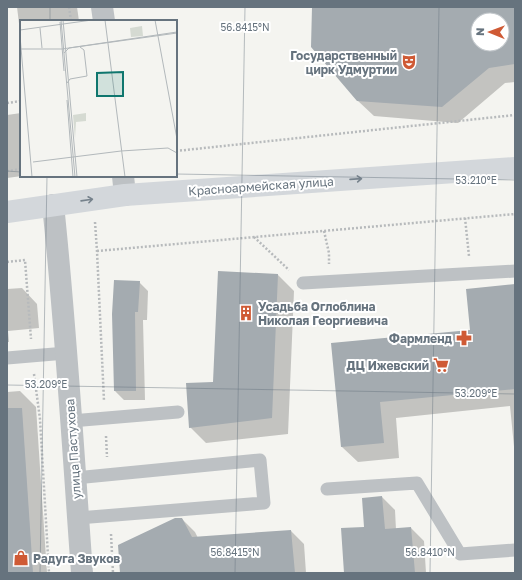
<svg xmlns="http://www.w3.org/2000/svg" width="522" height="580" font-family="'Golos Text',sans-serif">
  <rect width="100%" height="100%" fill="#f4f4f0"/>
  <!-- shadow -->
  <g fill="#0003" fill-rule="evenodd">
    <path d="M17 7H77L79 21H21V40Z"/>
    <path d="M313 7H515V82L505 83 458 123 374 116 357 100ZM478 20H502V44H478Z"/>
    <path d="M21 113 22 176 7 178V115Z"/>
    <path d="M219 272 278 275 294 291 288 434 206 443 190 427 214 383Z"/>
    <path d="M139 282 148 291 147 320H143L145 400H124L115 391Z"/>
    <path d="M515 285V457L510 406 396 418 399 458 358 462 342 447 332 344 472 331Z"/>
    <path d="M22 288 37 304 39 328 8 331 9 342H7V289Z"/>
    <path d="M20 391 36 407 47 573H7V392Z"/>
    <path d="M382 497 395 510 396 530 411 528 424 541 426 573H345L365 528Z"/>
    <path d="M182 519 195 532 198 538 291 531 304 544 306 573H121Z"/>
  </g>
  <!-- building -->
  <g fill="#a4abb0" fill-rule="evenodd">
    <path d="M312 7H515V64L489 68 442 107 357 101 311 47ZM478 20H502V44H478Z"/>
    <path d="M218 271 278 274 272 418 189 428 186 383 213 382Z"/>
    <path d="M114 280 140 281 138 312H135L136 391H114L112 314Z"/>
    <path d="M515 284V389L380 402 384 443 341 447 331 343 470 330 466 289Z"/>
    <path d="M7 408H22L33 573H7Z"/>
    <path d="M382 496 385 529 411 527 415 573H344L341 528 364 527 362 498Z"/>
    <path d="M175 518H182L192 537 291 530 295 573H120L118 545Z"/>
  </g>
  <g fill="none" stroke-linecap="round" stroke-linejoin="round">
    <!-- path -->
    <g stroke="#b7babc" stroke-width="2.5" stroke-dasharray="2 2" stroke-linecap="butt">
      <path d="M69 7 71 21"/>
      <path d="M7 103 21 101"/>
      <path d="M176 151 515 115"/>
      <path d="M7 171 21 169"/>
      <path d="M465 218 469 256"/>
      <path d="M95 222 97 251 104 401"/>
      <path d="M324 231 329 253V264"/>
      <path d="M254 237 289 270"/>
      <path d="M97 251 515 214"/>
      <path d="M7 262 25 260 31 339"/>
      <path d="M34 374 40 419 49 573"/>
      <path d="M106 436 107 457"/>
      <path d="M111 534 113 573"/>
    </g>
    <!-- lane -->
    <g stroke="#bdc1c4" stroke-width="13">
      <path d="M303 283 515 271"/>
      <path d="M7 358 66 353"/>
      <path d="M71 421 178 412"/>
      <path d="M75 478 260 460 264 503 78 518"/>
      <path d="M327 489 417 483 460 554 515 550"/>
    </g>
    <!-- street -->
    <g stroke="#bdc1c4" stroke-width="22">
      <path d="M102 7 104 21"/>
      <path d="M123 176 125 195"/>
      <path d="M53 205C66 327 73 450 82 573"/>
    </g>
    <!-- secondary -->
    <path stroke="#d3d7db" stroke-width="22" d="M7 212 125 195 515 168"/>
  </g>
  <!-- one-way arrows -->
  <defs><path id="oneway-shaft" d="M-6 0H5M1.5-3L5.5 0L1.5 3" fill="none" stroke-width="1.6" stroke-linecap="round" stroke-linejoin="round"/></defs>
  <g stroke="#76828c">
    <use href="#oneway-shaft" transform="translate(356 179) rotate(-4)"/>
    <use href="#oneway-shaft" transform="translate(87 200) rotate(-8)"/>
  </g>
  <!-- ticks -->
  <path fill="none" stroke="#66737e" stroke-width="1" stroke-opacity="0.45" d="M50 21V7M7 171 21 172M176 174 515 180M7 385 515 394M40 573 47 176M235 573 245 7M430 573 439 7"/>
  <!-- icons -->
  <defs>
    <symbol id="theatre-bare" viewBox="-9 -9 18 18"><path d="M-5-5.5Q0-4 5-5.5V0Q5 5 0 6Q-5 5-5 0ZM-3.3-2.5H-1v1.5H-3.3ZM1-2.5H3.3v1.5H1ZM-2.8 1Q0 5.5 2.8 1Z" fill="#cf5a35" stroke="#fff" stroke-width="2.5" paint-order="stroke"/></symbol>
    <symbol id="building-bare" viewBox="-9 -9 18 18"><path d="M-4-6H4V6H1V3H-1V6H-4ZM-2.5-4.3h1.7v1.8h-1.7ZM.8-4.3h1.7v1.8H.8ZM-2.5-1h1.7V.8h-1.7ZM.8-1h1.7V.8H.8Z" fill="#cf5a35" stroke="#fff" stroke-width="2.5" paint-order="stroke"/></symbol>
    <symbol id="pharmacy-bare" viewBox="-9 -9 18 18"><path d="M-2-6h4v4h4v4h-4v4h-4v-4h-4v-4h4Z" fill="#cf5a35" stroke="#fff" stroke-width="2.5" paint-order="stroke"/></symbol>
    <symbol id="supermarket-bare" viewBox="-9 -9 18 18"><path d="M-6-5.5h2.5l.6 2H6L4.5 2H-2.5L-4.4-4H-6ZM-1.5 3.2a1.3 1.3 0 1 0 .1 0ZM3 3.2a1.3 1.3 0 1 0 .1 0Z" fill="#cf5a35" stroke="#fff" stroke-width="2.5" paint-order="stroke"/></symbol>
    <symbol id="shop-bare" viewBox="-9 -9 18 18"><path d="M-5-2.5h2.3a2.7 3.5 0 0 1 5.4 0H5L5.5 6h-11ZM-1.5-2.5h3a1.5 2.3 0 0 0-3 0Z" fill="#cf5a35" stroke="#fff" stroke-width="2.5" paint-order="stroke"/></symbol>
  </defs>
  <g fill-rule="evenodd">
    <use href="#theatre-bare" x="398" y="51" width="22" height="22"/>
    <use href="#building-bare" x="235" y="302" width="22" height="22"/>
    <use href="#pharmacy-bare" x="453" y="327" width="22" height="22"/>
    <use href="#supermarket-bare" x="430" y="354" width="22" height="22"/>
    <use href="#shop-bare" x="10" y="547" width="22" height="22"/>
  </g>
  <g text-anchor="middle" dominant-baseline="central" stroke-width="4" stroke-linejoin="round" paint-order="stroke">
    <!-- poi labels -->
    <g font-size="12" font-weight="bold" fill="#66737e" stroke="#fff" text-anchor="end">
      <text x="397" y="55">Государственный<tspan x="397" dy="14">цирк Удмуртии</tspan></text>
      <text x="258" y="306" text-anchor="start">Усадьба Оглоблина<tspan x="258" dy="14">Николая Георгиевича</tspan></text>
      <text x="452" y="338">Фармленд</text>
      <text x="429" y="365">ДЦ Ижевский</text>
      <text x="33" y="558" text-anchor="start">Радуга Звуков</text>
    </g>
    <!-- street labels -->
    <g font-size="12" fill="#66737e" stroke="#fff">
      <text transform="translate(261 186) rotate(-4)">Красноармейская улица</text>
      <text transform="translate(73 449) rotate(-94)">улица Пастухова</text>
    </g>
  </g>
  <!-- overview -->
  <g transform="translate(20 20)">
    <rect width="157" height="157" fill="#f4f4f0"/>
    <path d="M122 6 123 16 111 17 110 8ZM66 93V101L56 102 55 119 53 95Z" fill="#d5dad2"/>
    <path fill="none" stroke="#b2b8bb" stroke-width="1" d="M41 0 55 157M43 0 57 157M85 0 105 157M135 0 157 119M40 2 44 51M20 8 22 28M0 10 72 0M0 16 12 157M0 29H42L157 12M44 33 49 28 157 13M47 63 50 59 67 56 64 30 60 27M47 80 53 157M13 142 101 131 148 128 157 133"/>
    <path fill="#0f766e" fill-opacity="0.15" stroke="#0f766e" stroke-width="2" d="M103 52V76H77V53Z"/>
    <rect width="157" height="157" fill="none" stroke="#66737e" stroke-width="2"/>
  </g>
  <g font-size="10" text-anchor="middle" fill="#66737e" stroke="#fff" stroke-width="4" stroke-linejoin="round" paint-order="stroke">
    <text x="245" y="31">56.8415°N</text>
    <text x="476" y="184">53.210°E</text>
    <text x="46" y="388">53.209°E</text>
    <text x="476" y="397">53.209°E</text>
    <text x="235" y="556">56.8415°N</text>
    <text x="430" y="556">56.8410°N</text>
  </g>
  <!-- border -->
  <rect width="522" height="580" fill="none" stroke="#66737e" stroke-width="16"/>
  <!-- north arrow -->
  <g transform="translate(490 32) rotate(271)"><circle r="19" fill="#ffffff" stroke="#c2c7cb"/>
  <path d="M0-3L7 15L0 10L-7 15Z" fill="#cf5a35"/>
  <text y="-6" font-size="11" font-weight="bold" text-anchor="middle" fill="#66737e">N</text>
  </g>
</svg>
